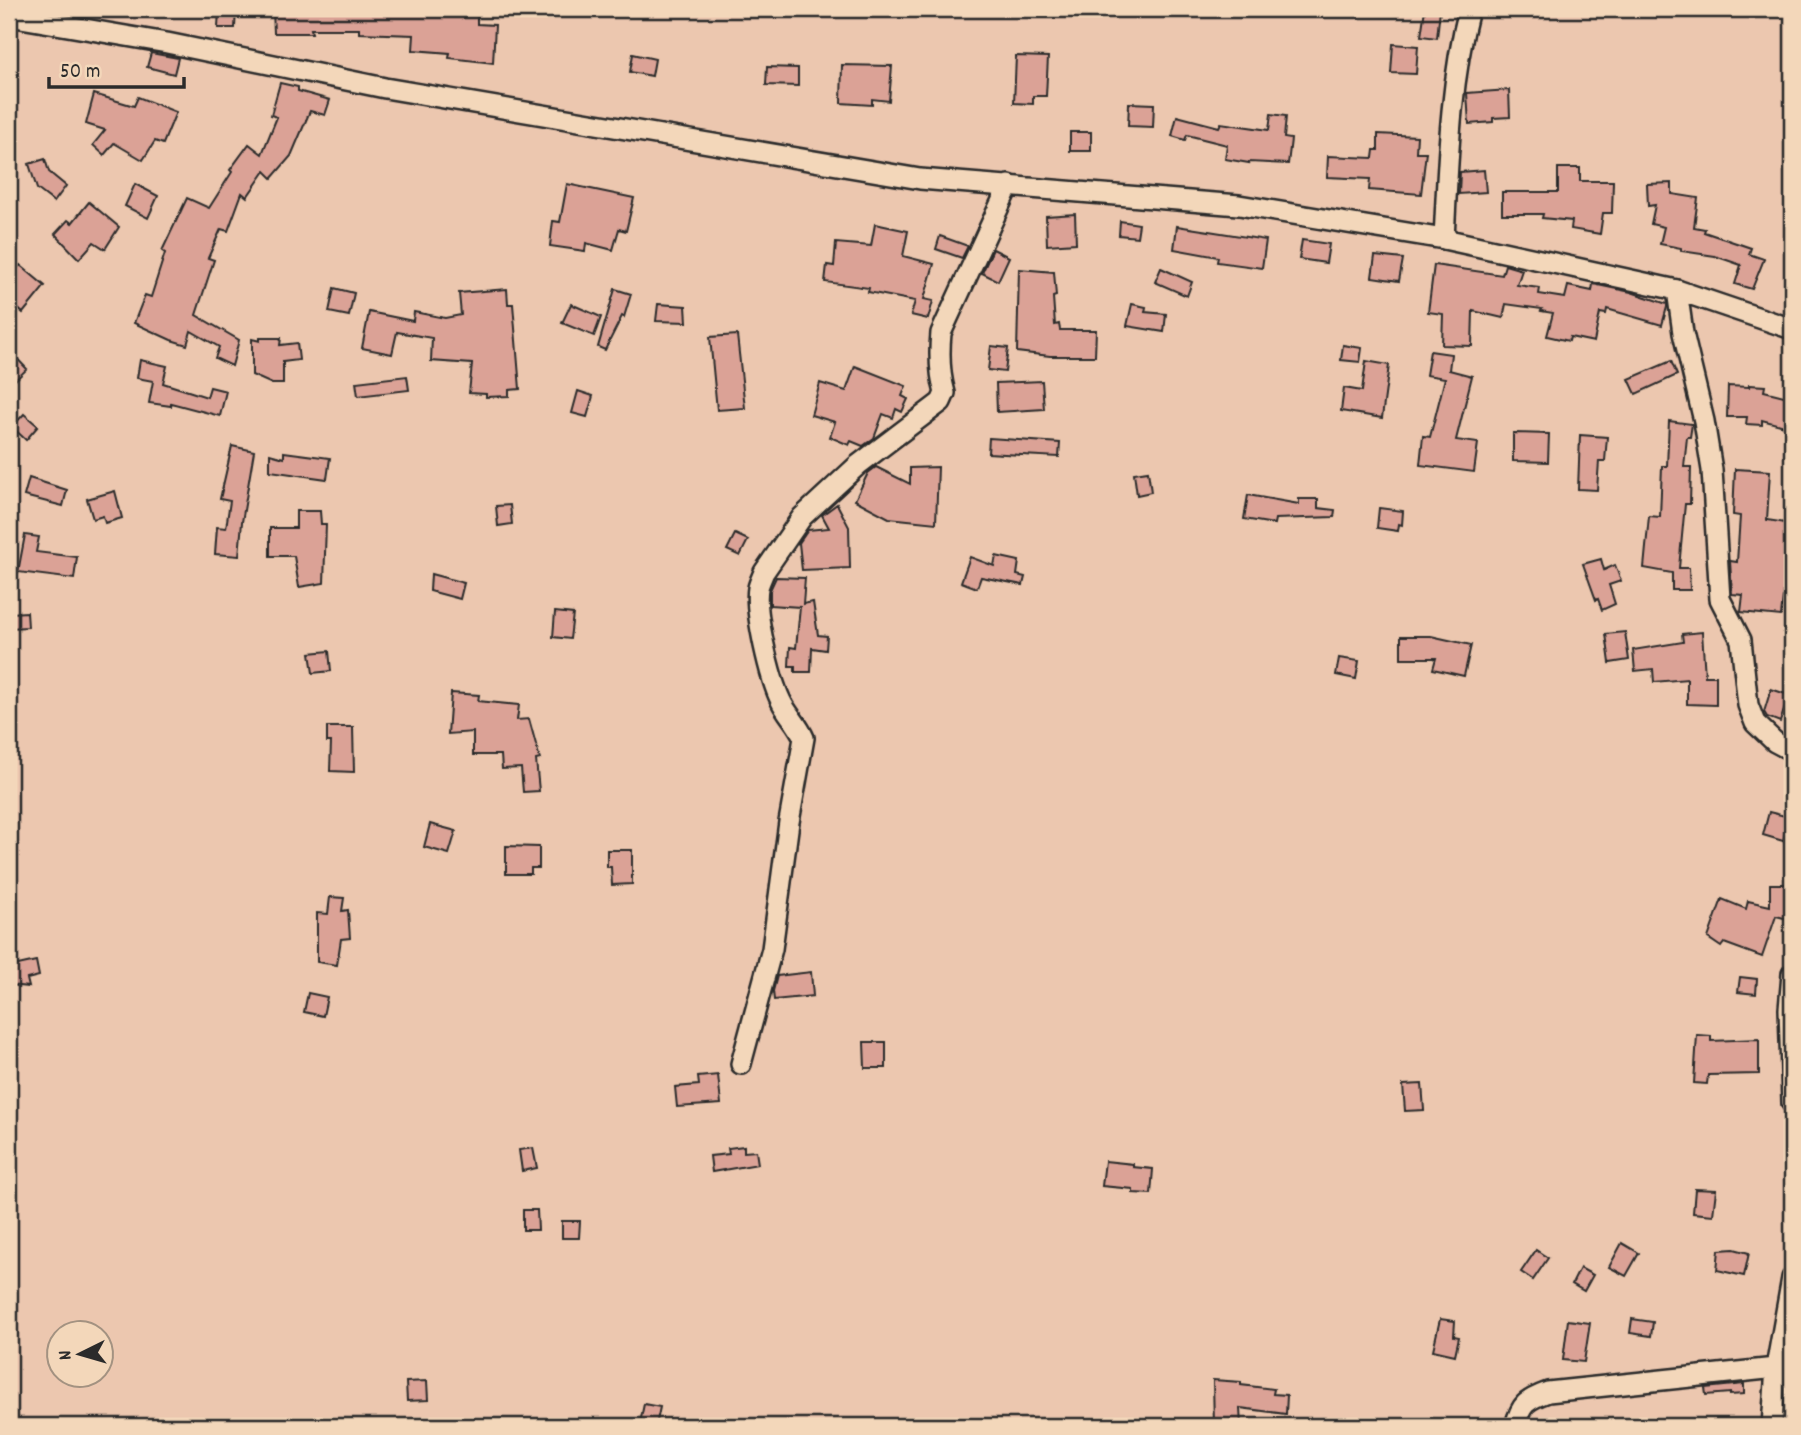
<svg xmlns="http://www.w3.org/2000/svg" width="1801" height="1435" font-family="Dekko,sans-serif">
  <rect width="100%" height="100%" fill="#ecc7af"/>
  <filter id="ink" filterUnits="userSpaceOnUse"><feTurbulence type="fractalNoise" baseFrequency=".0143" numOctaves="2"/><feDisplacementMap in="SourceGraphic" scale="14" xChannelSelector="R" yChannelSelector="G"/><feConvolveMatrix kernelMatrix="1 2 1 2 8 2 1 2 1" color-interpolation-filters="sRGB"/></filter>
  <g filter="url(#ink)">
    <!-- building -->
    <g fill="#dba296" stroke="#2b2b2b" stroke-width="2">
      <path d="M219 9H236L235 28H218Z"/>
      <path d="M273 9H477V24L495 25 493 63 449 58 450 53 413 50 414 35 359 33V29H311L312 33H274Z"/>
      <path d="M1425 9H1440L1437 38 1421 36Z"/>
      <path d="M1393 44 1418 46 1416 74 1391 73Z"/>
      <path d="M151 53 178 58 174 74 147 67Z"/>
      <path d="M633 54 655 59 652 76 630 72Z"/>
      <path d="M1016 56 1048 57 1046 96H1033V104L1014 103Z"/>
      <path d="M842 65 892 66 889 101 872 99V105L841 103Z"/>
      <path d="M767 67 798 68V86L766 85Z"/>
      <path d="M280 83 298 87V91L330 100 325 115 310 111 291 156 272 178 265 171 247 197 242 193 228 231 221 229 208 258 214 260 196 315 239 340 232 366 215 358 219 347 191 331 187 345 171 340 134 323 145 295 151 297 165 253 162 251 187 198 209 208 232 172 230 170 249 144 262 154 277 117 271 115Z"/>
      <path d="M1509 90 1510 117 1493 118V122L1469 124 1467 93Z"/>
      <path d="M94 94 134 106 138 97 176 112 163 144 155 141 143 160 114 143 104 155 93 145 105 130 86 124Z"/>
      <path d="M1129 103 1154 104 1153 127 1128 126Z"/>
      <path d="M1271 114 1286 116 1284 138 1291 139 1288 164 1249 162V163L1225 159 1227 145 1187 135 1185 140 1172 136 1177 116 1219 127 1221 123 1269 130Z"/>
      <rect x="1070" y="132" width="21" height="19"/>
      <path d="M1378 134 1417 136 1416 152H1426L1421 194 1369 190 1370 179 1327 177 1328 156 1373 158 1374 150H1378Z"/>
      <path d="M45 159 49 172 66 186 54 202 37 189 29 164Z"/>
      <path d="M1558 168H1580V181H1613L1612 213H1603L1600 234 1571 229 1572 221 1542 218 1543 214H1502V192H1558Z"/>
      <path d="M1484 170 1486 192 1459 194 1460 172Z"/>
      <path d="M1672 183V194L1698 198 1694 227 1705 229 1704 232 1751 248 1749 254 1764 259 1752 289 1735 284 1741 265 1715 256 1681 251V248L1660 244 1664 227 1651 224 1655 205 1648 206 1647 184Z"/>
      <path d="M135 184 158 196 148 218 125 206Z"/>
      <path d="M567 184 634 198 626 231 619 229 613 250 586 243 585 251 550 246 553 221 560 222Z"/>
      <path d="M89 202 119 227 105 249 94 242 79 259 55 234 68 220 72 223Z"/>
      <path d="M1075 214 1076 243 1047 245 1046 216Z"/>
      <path d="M1120 221 1139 224 1137 237 1119 235Z"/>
      <path d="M875 224 908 231 903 256 934 264 924 299 933 301 928 319 911 315 915 301 868 292 869 288 825 282 827 265 834 266 836 243 871 246Z"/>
      <path d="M1177 226 1266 240 1262 268 1217 262 1218 257 1174 249Z"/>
      <path d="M940 236 968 246 962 258 936 249Z"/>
      <path d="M1302 240 1329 244 1326 263 1299 259Z"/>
      <path d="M993 249 1009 257 998 281 982 273Z"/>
      <path d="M1375 256 1403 259 1399 281 1372 277Z"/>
      <path d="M20 265 45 286 23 313 9 301V278Z"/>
      <path d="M1434 265 1502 275 1505 265 1522 270 1517 285 1540 288 1539 294 1565 298 1568 286 1592 291 1593 284 1631 292 1667 304V307L1662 325 1607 309 1606 314 1600 313 1594 342 1570 337 1569 341 1547 336 1553 313 1541 311 1542 309 1506 304 1503 318 1473 311 1472 346 1442 345 1443 314 1428 312Z"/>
      <path d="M1161 268 1192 282 1187 296 1155 282Z"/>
      <path d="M1019 269 1054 272 1056 296 1053 297 1055 325 1059 324 1060 330H1096L1095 356H1050L1017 352Z"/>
      <path d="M334 288 354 293 349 316 329 312Z"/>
      <path d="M507 289 508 304H513L520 389 509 390V396L486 397V394L469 393 472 364 431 361 432 338 397 332 392 354 362 348 369 312 413 321 414 312 445 318 461 315 459 293Z"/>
      <path d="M615 289 631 294 624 317 622 316 605 350 598 347Z"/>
      <path d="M571 304 601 317 594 336 562 323Z"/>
      <path d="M658 304 686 306 687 322 656 321Z"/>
      <path d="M1132 304 1146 307 1145 312 1166 314 1164 332 1127 326Z"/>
      <path d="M737 335 745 408 717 410 710 337Z"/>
      <path d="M260 338H281L280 345 297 343 299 360 283 362V384H272L252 375V339L260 341Z"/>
      <path d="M1343 345 1362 348 1360 362 1341 360Z"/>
      <path d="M991 346 1008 348 1005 372 988 370Z"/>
      <path d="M9 350 27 369 9 386Z"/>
      <path d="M1430 351 1451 354 1449 370 1472 376 1456 440 1478 443 1474 472 1420 465 1423 436 1430 437 1445 378 1426 375Z"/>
      <path d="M140 360 167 366 163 383 207 397 210 387 226 391 220 416 171 403V406L149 403 153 381 137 378Z"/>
      <path d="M1366 361 1389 365 1382 418 1341 411 1344 388 1362 391Z"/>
      <path d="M1671 361 1677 375 1636 394 1629 379Z"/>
      <path d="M855 366 906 386 902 396 908 399 902 412 896 409 893 418 883 414 874 438 863 446 851 441 849 445 830 437 835 422 811 415 820 383 846 391Z"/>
      <path d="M407 376 409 390 358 396 356 382Z"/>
      <path d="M1042 381 1044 409 997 412 996 383Z"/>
      <path d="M1749 385 1765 386 1764 391 1792 398V428L1762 420V425L1746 424 1747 417H1727L1728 386 1749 387Z"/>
      <path d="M578 391 593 396 587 417 572 413Z"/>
      <path d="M24 414 38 426 26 440 12 427Z"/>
      <path d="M1669 421 1692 424 1690 437H1687L1684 467H1691L1690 504H1685L1679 568H1689L1690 590H1672V573L1644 568 1649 516 1660 517 1662 466H1667Z"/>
      <path d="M1513 433 1549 434 1548 462 1513 461Z"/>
      <path d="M1580 435 1607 437 1605 461H1599L1597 490 1578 489Z"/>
      <path d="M989 438 1060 443 1059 457 988 453Z"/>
      <path d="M232 446 254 451 242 522 239 556 215 554 217 527 226 528 230 501 220 499Z"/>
      <path d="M284 452 330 458 327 479 270 471V454L284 458Z"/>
      <path d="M876 467 910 484V468L938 467 936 523 889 518 855 500 868 473Z"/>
      <path d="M1735 469 1770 471 1767 520 1792 524V598L1783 597 1781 616 1741 612 1743 595 1732 594 1730 561 1737 562 1740 516 1733 515Z"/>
      <path d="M1148 471 1151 492 1137 495 1134 473Z"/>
      <path d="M29 478 67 490 63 506 24 496Z"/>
      <path d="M115 491 122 518 105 523 103 516 93 519 87 499Z"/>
      <path d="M1248 495 1299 504V499H1318V508L1335 510 1334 517 1275 519 1274 524 1244 519Z"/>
      <path d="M837 504 849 527 850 568 802 570 799 543 808 530 829 528 822 515Z"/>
      <path d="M510 505 512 524 498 526 496 506Z"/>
      <path d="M1379 508 1403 511 1402 525 1399 524 1398 531 1377 528Z"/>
      <path d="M296 511H320L321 524H326L324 583 299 587 294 556H270V528H296Z"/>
      <path d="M735 534 748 540 740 556 727 550Z"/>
      <path d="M25 535 39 537 36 552 77 557 74 579 18 572Z"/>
      <path d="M996 556 1019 561 1017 575 1025 577 1023 585 981 577 977 588 961 582 970 557 994 566Z"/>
      <path d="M1601 559 1604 570 1615 565 1621 581 1609 585 1615 604 1602 610 1598 599 1596 600 1583 564Z"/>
      <path d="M431 574 464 583 460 599 430 591Z"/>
      <path d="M776 577 805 578 803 604 813 602 818 635 827 636 826 650 812 648 811 672H795V666H789L790 647 796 648 800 607 770 605V590Z"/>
      <path d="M27 612 28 627 9 628V613Z"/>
      <path d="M555 612 573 614 570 639 553 637Z"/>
      <path d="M1625 632 1629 660 1610 663 1606 634Z"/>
      <path d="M1702 632 1705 676H1716V705L1687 704V679L1654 682 1653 669 1635 671 1633 650 1683 642 1682 634Z"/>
      <path d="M1401 636H1431L1471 645 1464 676 1433 669 1436 658H1401Z"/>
      <path d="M329 651 331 671 313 673 310 653Z"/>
      <path d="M1339 658 1359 661 1356 679 1336 675Z"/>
      <path d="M1771 689 1789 695 1780 722 1767 717 1764 712Z"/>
      <path d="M451 693 479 695 478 701 519 705 517 720 529 719 540 759 536 760 539 791 523 792 521 768 502 769 501 755H473V732L448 734Z"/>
      <path d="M327 727H353L354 772 330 771 331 742H327Z"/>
      <path d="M1769 812 1789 817 1783 841 1763 835Z"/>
      <path d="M430 824 456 831 449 854 424 847Z"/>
      <path d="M506 846 539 847V868H531V874H506Z"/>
      <path d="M607 850H632V884L612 885 611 867H607Z"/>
      <path d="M1770 884H1792V906L1788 919 1776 916 1762 957 1724 943 1721 947 1708 938 1722 899 1746 909 1748 901 1770 906Z"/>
      <path d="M330 897 344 898 342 911 348 910 350 938 341 939 337 965 317 962V913L328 914Z"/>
      <path d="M36 961 39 976 27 979 29 987 9 985V964L18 965Z"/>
      <path d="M811 972 813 996 774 1000 773 991 777 976Z"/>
      <path d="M1740 977 1757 979 1756 994 1738 992Z"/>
      <path d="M308 993 327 997 323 1016 304 1012Z"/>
      <path d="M1697 1035 1711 1036V1041L1759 1039V1074L1708 1075 1707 1084 1694 1083Z"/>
      <path d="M864 1042H886V1068H865Z"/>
      <path d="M718 1075 721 1104 677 1107 675 1087 699 1085 698 1077Z"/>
      <path d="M1422 1084 1424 1110 1405 1111 1403 1085Z"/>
      <path d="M744 1146V1152L756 1151 758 1164 712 1172 710 1156 729 1154 728 1148Z"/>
      <path d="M533 1148 537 1168 522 1171 519 1150Z"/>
      <path d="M1105 1161 1133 1164V1167L1153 1169 1151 1194 1133 1193V1189L1102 1186Z"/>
      <path d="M1695 1189 1716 1190 1713 1215 1693 1213Z"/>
      <path d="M523 1210H537L538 1230H523Z"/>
      <path d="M562 1221H580L579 1238H562Z"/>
      <path d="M1622 1243 1639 1253 1626 1276 1609 1267Z"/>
      <path d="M1734 1249 1749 1253 1744 1276 1717 1270 1719 1250Z"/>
      <path d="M1536 1250 1548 1258 1533 1280 1521 1272Z"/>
      <path d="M1580 1268 1593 1275 1584 1291 1572 1284Z"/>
      <path d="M1440 1319 1455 1321 1454 1336 1459 1337 1455 1355 1433 1350Z"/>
      <path d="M1632 1319 1653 1322 1651 1336 1630 1333Z"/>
      <path d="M1568 1320 1590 1323 1584 1362 1563 1360Z"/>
      <path d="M1213 1380 1241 1382V1385L1274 1389 1273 1394 1287 1395 1286 1414 1240 1408 1241 1426H1214Z"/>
      <path d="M427 1381 428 1400 407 1401 406 1382Z"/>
      <path d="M1744 1384V1394L1730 1395V1393L1706 1395 1705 1388Z"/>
      <path d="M644 1404 660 1407 656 1426 640 1423Z"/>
    </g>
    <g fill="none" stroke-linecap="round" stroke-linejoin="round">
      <defs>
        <g id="minor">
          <path d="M9 16 167 43 385 88 920 179 1239 205 1444 239 1677 290 1792 329"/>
          <path d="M1444 239C1448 162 1450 84 1469 9"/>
          <path d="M1677 290 1683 333 1704 421 1712 470 1720 599 1741 640 1748 705 1755 723 1775 742 1792 751"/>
          <path d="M1792 974 1789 1009 1792 1103"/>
          <path d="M741 1064 772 949 789 822 804 738C798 724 787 714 781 701 770 679 754 611 758 588 759 583 762 577 764 572L802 517 858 465 941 402 945 393C939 372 939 354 941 333L1009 185"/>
          <path d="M1515 1426C1521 1404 1526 1400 1548 1392L1776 1368"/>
          <path d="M1772 1426 1776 1368 1792 1278"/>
        </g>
      </defs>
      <!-- minor casing -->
      <use href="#minor" stroke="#2b2b2b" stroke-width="24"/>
      <!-- minor -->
      <use href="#minor" stroke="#f3d7ba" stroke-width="19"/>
    </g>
  </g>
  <!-- margin -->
  <rect width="1801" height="1435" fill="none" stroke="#f3d7ba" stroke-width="35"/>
  <rect x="18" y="18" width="1766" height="1400" fill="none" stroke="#2b2b2b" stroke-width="2.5" filter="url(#ink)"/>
  <!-- north arrow -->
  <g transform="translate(80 1354) rotate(265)"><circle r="33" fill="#f3d7ba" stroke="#a39281" stroke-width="2"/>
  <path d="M0-5L12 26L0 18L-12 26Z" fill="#2b2b2b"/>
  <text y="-10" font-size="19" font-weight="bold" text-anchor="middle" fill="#2b2b2b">N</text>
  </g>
  <!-- scale -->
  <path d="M49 77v10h135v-10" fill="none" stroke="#2b2b2b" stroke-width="3.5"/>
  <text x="60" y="77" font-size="21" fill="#2b2b2b" stroke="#f3d7ba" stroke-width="5" paint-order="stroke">50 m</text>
</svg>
